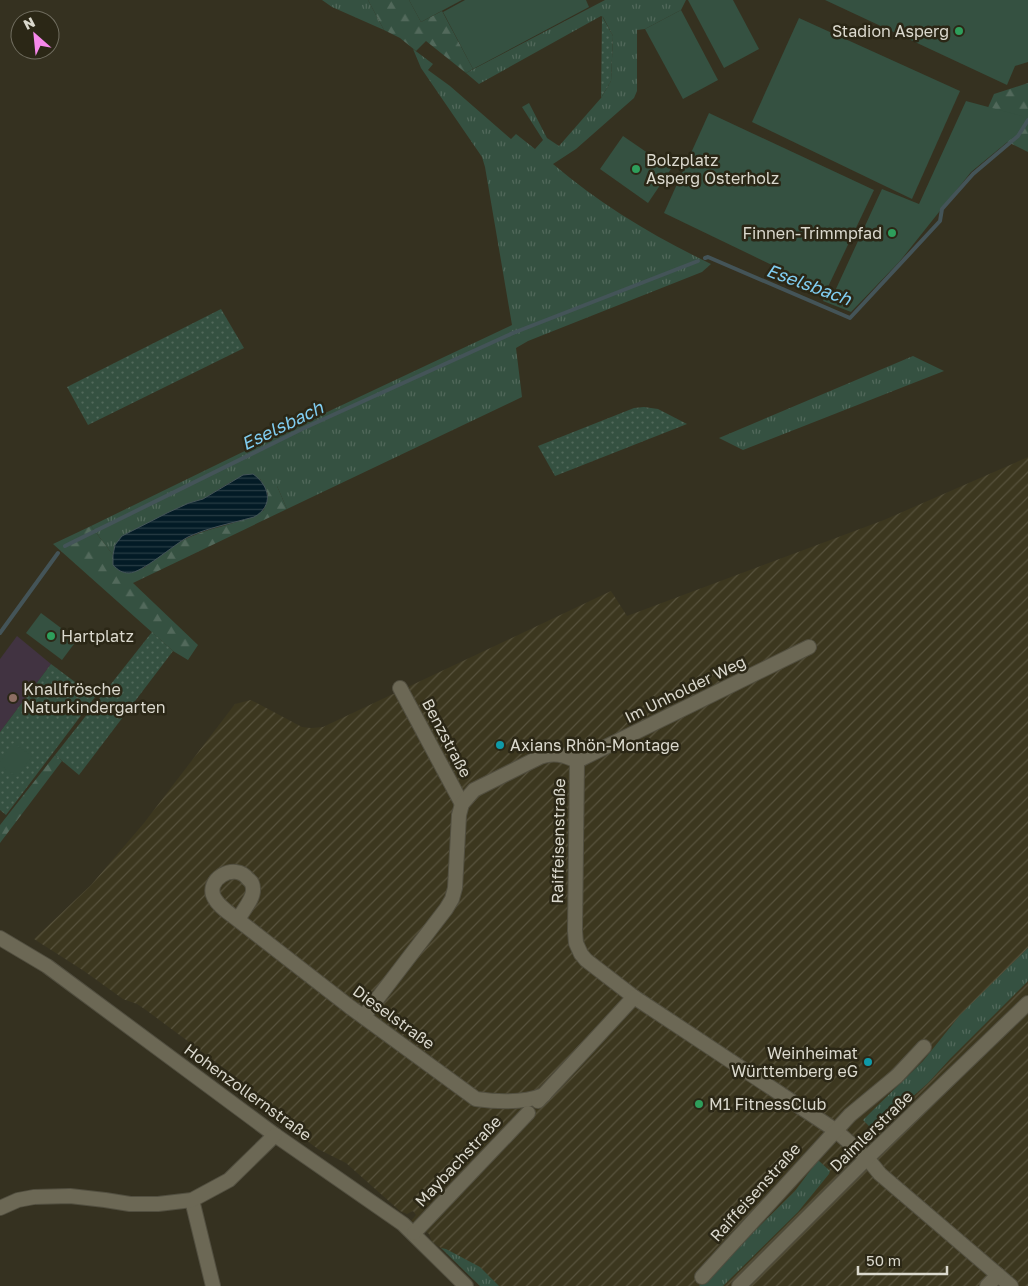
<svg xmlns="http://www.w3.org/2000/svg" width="1028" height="1286" font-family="'Golos Text',sans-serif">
  <defs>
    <pattern id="industrial-furrows" width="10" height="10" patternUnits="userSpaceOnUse" patternTransform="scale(1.25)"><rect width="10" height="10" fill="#3c371f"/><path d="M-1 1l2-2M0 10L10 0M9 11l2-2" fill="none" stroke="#58533e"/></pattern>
    <pattern id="grass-tufts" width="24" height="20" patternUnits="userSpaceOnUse" patternTransform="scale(1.25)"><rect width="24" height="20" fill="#355141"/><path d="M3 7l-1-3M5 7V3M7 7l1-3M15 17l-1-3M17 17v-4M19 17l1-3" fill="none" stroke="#52695b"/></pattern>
    <pattern id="forest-firs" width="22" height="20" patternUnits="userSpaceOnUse" patternTransform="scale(1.25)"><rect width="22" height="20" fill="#355141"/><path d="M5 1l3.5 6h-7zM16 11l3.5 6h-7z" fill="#52695b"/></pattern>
    <pattern id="park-dots" width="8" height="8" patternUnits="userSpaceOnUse" patternTransform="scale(1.25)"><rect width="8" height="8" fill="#355141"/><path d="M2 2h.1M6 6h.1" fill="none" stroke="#52695b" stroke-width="1.8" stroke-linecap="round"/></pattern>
    <pattern id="water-rules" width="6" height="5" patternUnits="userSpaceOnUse" patternTransform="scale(1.25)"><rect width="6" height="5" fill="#031b26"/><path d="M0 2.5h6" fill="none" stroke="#273c44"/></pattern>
  </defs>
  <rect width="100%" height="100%" fill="#353120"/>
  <!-- industrial -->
  <path fill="url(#industrial-furrows)" d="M1028 457V1286H480L441 1248 432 1242 429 1234 419 1225 413 1226 410 1222 416 1215 413 1211 407 1214 400 1211 346 1163 318 1149 284 1124 256 1092 146 1010 137 1004 123 999 84 971 34 939 91 885 144 823 235 704 251 700 302 727 311 728 323 727 611 591 627 616 884 520Z"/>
  <!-- education -->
  <path fill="#413341" d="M17 636 51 664 0 732V659Z"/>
  <!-- grass -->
  <g fill="url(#grass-tufts)">
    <path d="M322 0H368L384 30 332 7Z"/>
    <path d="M605 0H686L681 10 645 29 637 30V91L634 98 576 149 553 164C601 205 655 237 711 264L702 272 528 341 516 348 522 397 287 509 277 486H264L260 479 232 481 203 499 189 503 167 513 115 545 113 555 91 526 255 446 512 325 485 167 482 157 421 68 413 49 433 64 428 70 450 86 511 139 516 134 535 149 543 140 522 107 529 103 547 138 559 146 601 98 611 81 613 36 603 17 601 16 479 84 466 73Z"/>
    <path d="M913 356 944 371 743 450 719 438Z"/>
    <path d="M1028 948V981L950 1059 928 1083 874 1131 863 1120 923 1061 960 1015Z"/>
    <path d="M818 1160 830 1171 829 1174 798 1212 723 1286H699L795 1191Z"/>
    <path d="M441 1248 446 1249 480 1267 499 1286H480Z"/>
  </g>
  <!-- forest -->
  <g fill="url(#forest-firs)">
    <path d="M368 0H409L421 22 442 11 473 69 466 73 426 41 416 51 400 38 384 30Z"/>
    <path d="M1028 83V152L979 128 994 94Z"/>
    <path d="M264 486H277L287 509 133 583 198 645 188 660 173 651 53 544 91 526 113 555V565L144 568C158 557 173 544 190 537 214 526 242 524 264 510L268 494Z"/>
    <path d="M55 755 62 761 0 843V825Z"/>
  </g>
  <!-- park -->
  <g fill="url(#park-dots)">
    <path d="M602 16 613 36 611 81 601 98Z"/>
    <path d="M221 309 244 348 88 425 67 387Z"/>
    <path d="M644 407 658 409 687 424 555 476 538 446 634 408Z"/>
    <path d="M152 632 173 651 79 775 55 755Z"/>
    <path d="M51 664 95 697 6 815 0 810V732Z"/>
  </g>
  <!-- pitch -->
  <g fill="#355141">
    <path d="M409 0H462L421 22Z"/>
    <path d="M465 0H586L589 7 473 69 443 12Z"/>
    <path d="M688 0H733L759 49 724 68Z"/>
    <path d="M825 0H1028V62L1015 66 1007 85Z"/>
    <path d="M681 10 718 80 683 99 645 29Z"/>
    <path d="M799 18 960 91 912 199 752 122Z"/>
    <path d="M966 101 1022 116 1026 119 1017 134 971 172 900 261 851 312 823 301 825 296 835 291 882 189 919 204Z"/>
    <path d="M709 113 874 190 826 291 664 213Z"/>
    <path d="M623 136 671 169 648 203 600 169Z"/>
    <path d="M41 613 77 640 62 660 26 633Z"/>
    <path d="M13 743 32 756 17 777 0 765V762Z"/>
  </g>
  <!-- water -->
  <path fill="url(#water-rules)" stroke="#445458" d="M253 474C270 486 274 506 254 517 248 519 241 520 235 522 219 526 203 530 188 537 173 545 142 573 129 573 122 573 118 570 113 565V555L115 545 122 536 167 513 189 503 203 499 243 475Z"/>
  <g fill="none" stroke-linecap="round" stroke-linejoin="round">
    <!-- stream -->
    <g stroke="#445458" stroke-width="4">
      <path d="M705 258 708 257 850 318 940 221 942 209 973 174 1018 136 1028 120"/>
      <path d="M513 333 698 261"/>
      <path d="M65 546 302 429 513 333"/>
      <path d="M0 633 58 553"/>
    </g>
    <defs>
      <g id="minor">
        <path d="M400 688 462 804"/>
        <path d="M577 761 809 647"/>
        <path d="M238 920C242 911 254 899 253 889 253 885 251 881 248 879 235 861 203 880 215 899 220 908 231 914 238 920L350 1007 476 1099C497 1102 524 1103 544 1095"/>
        <path d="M0 938 47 966 275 1135 403 1224 466 1286"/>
        <path d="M364 1016 446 909 452 899 455 888 459 815 462 804 474 790 540 757C554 752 564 755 577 761L575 931 576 943 581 954 586 960 634 997 835 1130 867 1158 880 1174 1011 1286"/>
        <path d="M538 1101 634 997"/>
        <path d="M192 1200 213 1286"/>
        <path d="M0 1208 18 1200 34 1197 70 1196 105 1200 130 1204H158L192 1200 229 1180 275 1135"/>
        <path d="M414 1233 528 1113"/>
        <path d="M702 1277 850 1115 897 1076 924 1047"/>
        <path d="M739 1286 867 1158 1028 1003"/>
        <path d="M987 1286 998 1275"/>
      </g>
    </defs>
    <!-- minor casing -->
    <use href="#minor" stroke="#524f40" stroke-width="16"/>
    <!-- minor -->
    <use href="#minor" stroke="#6c6855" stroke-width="14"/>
  </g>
  <!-- markers -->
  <g fill="#2e9e5b" stroke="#2b2716" stroke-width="2">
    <circle cx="959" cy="31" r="5"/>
    <circle cx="636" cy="169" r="5"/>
    <circle cx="892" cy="233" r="5"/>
    <circle cx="51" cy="636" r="5"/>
    <circle cx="699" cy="1104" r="5"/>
  </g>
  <circle fill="#8d6e63" stroke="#2b2716" stroke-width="2" cx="13" cy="698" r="5"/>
  <g fill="#0f9aa8" stroke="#2b2716" stroke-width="2">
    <circle cx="500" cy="745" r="5"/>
    <circle cx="868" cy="1062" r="5"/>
  </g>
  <g text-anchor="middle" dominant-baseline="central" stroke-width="5" stroke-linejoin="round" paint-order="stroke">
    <!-- poi labels -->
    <g font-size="16" fill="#dbd9ce" stroke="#2b2716" text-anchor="start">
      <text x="949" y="31" text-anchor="end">Stadion Asperg</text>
      <text x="646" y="160">Bolzplatz<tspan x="646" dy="18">Asperg Osterholz</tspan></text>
      <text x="882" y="233" text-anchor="end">Finnen-Trimmpfad</text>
      <text x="61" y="636">Hartplatz</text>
      <text x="23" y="689">Knallfrösche<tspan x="23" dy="18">Naturkindergarten</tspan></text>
      <text x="510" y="745">Axians Rhön-Montage</text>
      <text x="858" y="1053" text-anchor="end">Weinheimat<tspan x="858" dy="18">Württemberg eG</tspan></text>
      <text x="709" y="1104">M1 FitnessClub</text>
    </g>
    <!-- street labels -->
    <g font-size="16" fill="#dbd9ce" stroke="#2b2716">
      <text transform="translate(685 689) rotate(-26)">Im Unholder Weg</text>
      <text transform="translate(447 738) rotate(62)">Benzstraße</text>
      <text transform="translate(558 841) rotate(-89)">Raiffeisenstraße</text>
      <text transform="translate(394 1017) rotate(36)">Dieselstraße</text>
      <text transform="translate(248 1092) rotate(36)">Hohenzollernstraße</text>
      <text transform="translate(871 1131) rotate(-44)">Daimlerstraße</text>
      <text transform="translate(458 1161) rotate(-47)">Maybachstraße</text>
      <text transform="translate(755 1192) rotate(-48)">Raiffeisenstraße</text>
    </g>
    <!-- water labels -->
    <g font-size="18" font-style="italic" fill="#80cdf1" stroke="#2b2716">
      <text transform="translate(809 284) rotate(20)">Eselsbach</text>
      <text transform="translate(282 425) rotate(-26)">Eselsbach</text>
    </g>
  </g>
  <!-- north arrow -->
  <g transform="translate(35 35) rotate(333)"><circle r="24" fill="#2b2716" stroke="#716e60"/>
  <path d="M0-4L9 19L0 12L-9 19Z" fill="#f788eb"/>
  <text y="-8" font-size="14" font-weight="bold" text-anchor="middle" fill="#dbd9ce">N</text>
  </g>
  <!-- scale -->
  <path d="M858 1266v8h89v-8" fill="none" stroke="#dbd9ce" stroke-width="2.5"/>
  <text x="866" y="1266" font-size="15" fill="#dbd9ce" stroke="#2b2716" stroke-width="4" paint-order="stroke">50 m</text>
</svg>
